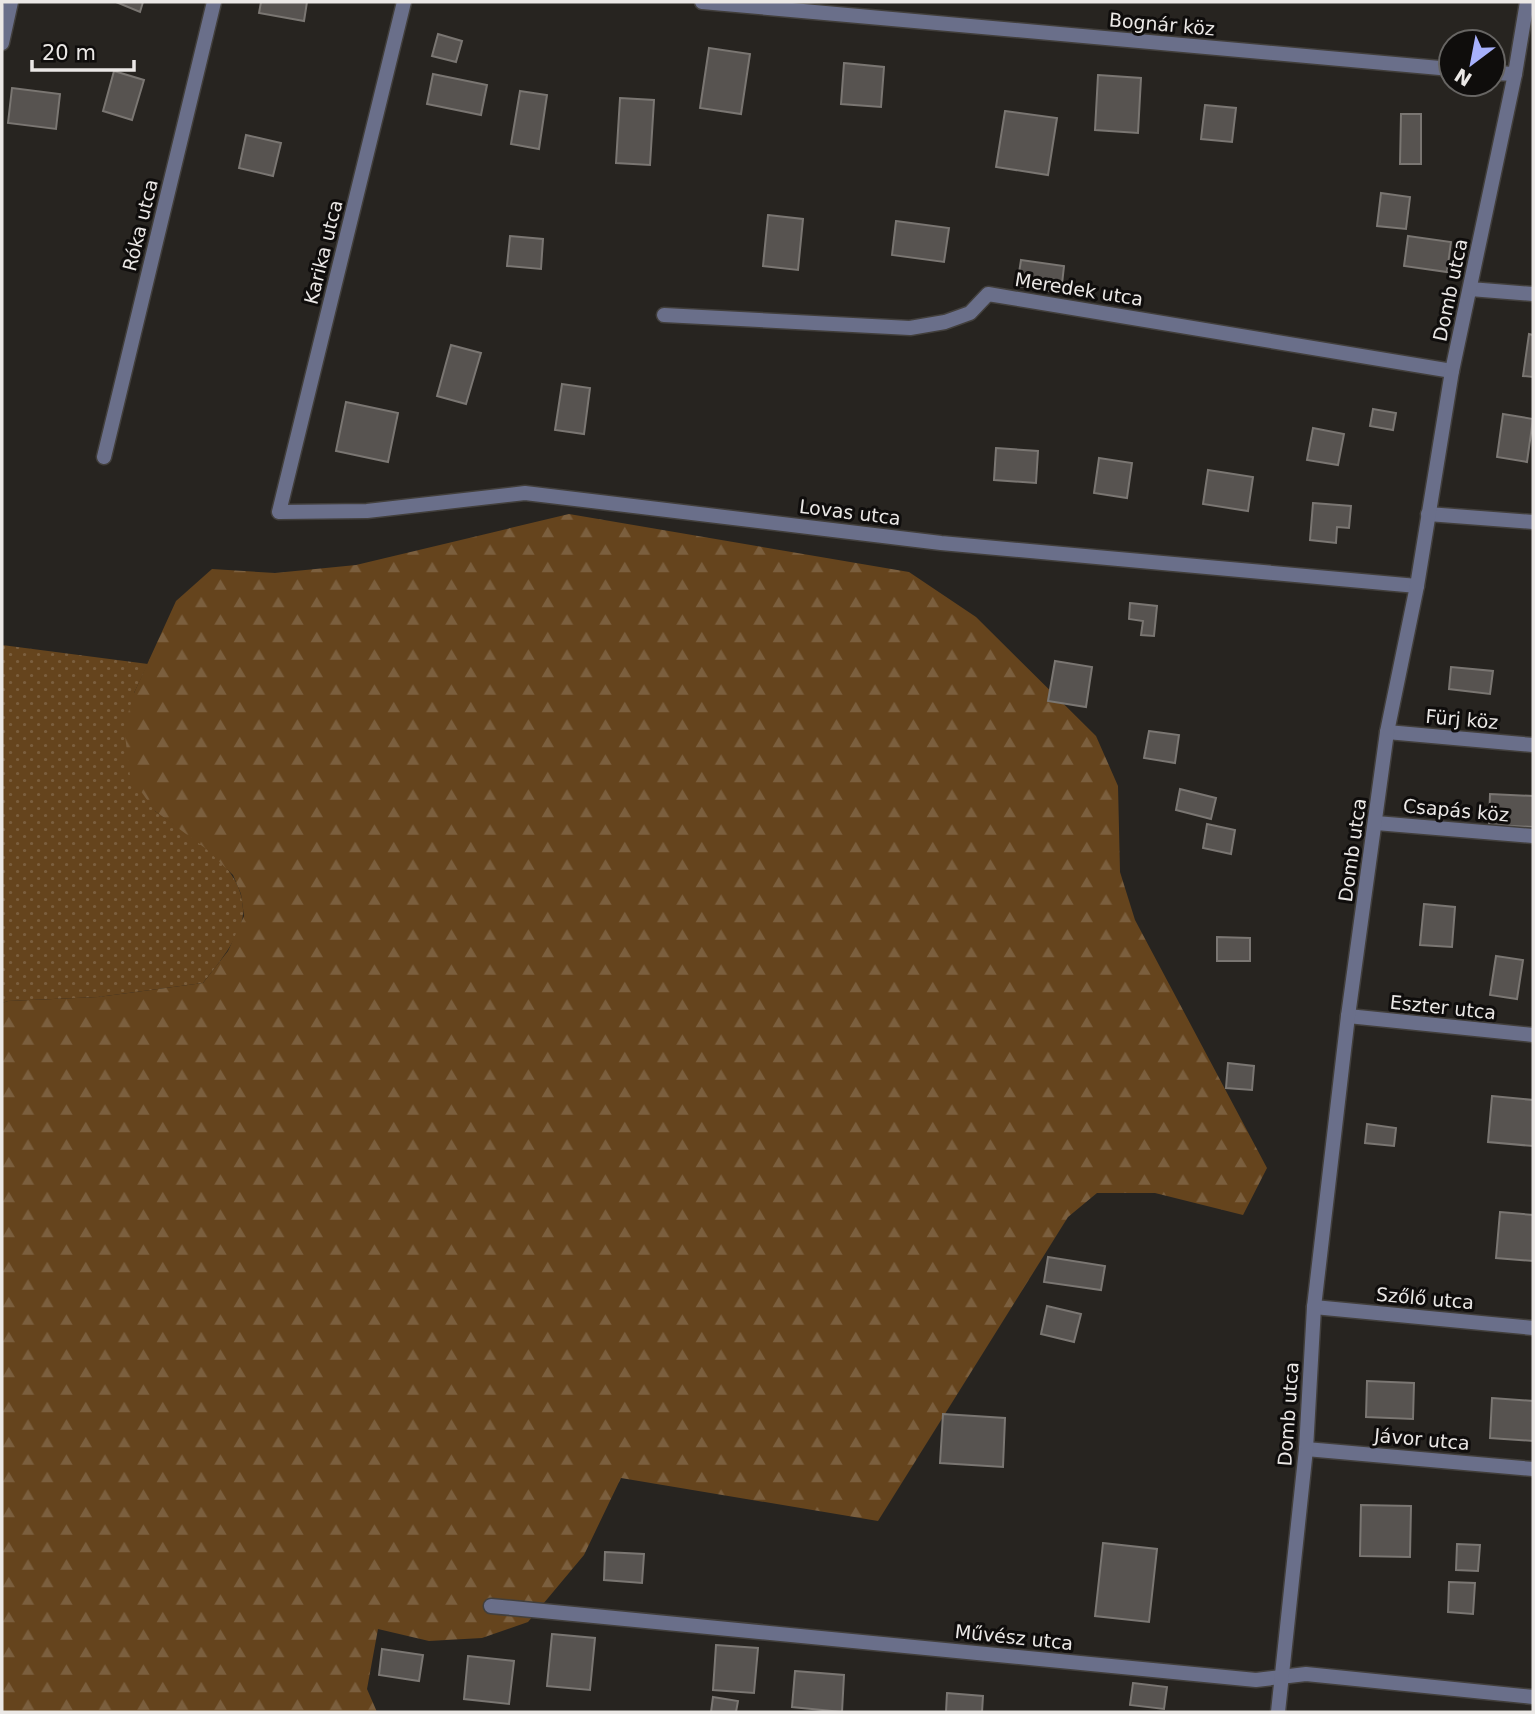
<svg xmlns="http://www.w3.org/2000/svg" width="1535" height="1714" font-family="'DejaVu Sans',sans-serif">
  <defs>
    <pattern id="green-dots" width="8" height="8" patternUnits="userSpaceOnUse" patternTransform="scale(1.75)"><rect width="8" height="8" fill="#65441d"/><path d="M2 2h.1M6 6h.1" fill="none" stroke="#7b5f3e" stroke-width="1.8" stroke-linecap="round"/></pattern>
    <pattern id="forest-firs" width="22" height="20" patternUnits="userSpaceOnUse" patternTransform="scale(1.75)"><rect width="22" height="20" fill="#65441d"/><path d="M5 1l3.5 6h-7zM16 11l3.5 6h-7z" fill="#7b5f3e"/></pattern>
  </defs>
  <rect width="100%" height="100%" fill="#272420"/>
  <!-- green -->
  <path fill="url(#green-dots)" d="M2 645 148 664 134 693 155 811C189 836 246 865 243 914 242 935 216 967 203 983L98 997 8 1001 2 1003Z"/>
  <!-- forest -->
  <path fill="url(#forest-firs)" d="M569 514 909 572 976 617 1096 736 1118 786 1120 872 1135 920 1267 1168 1243 1215 1155 1193H1097L1068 1217 878 1521 621 1478 584 1555 528 1622 482 1638 429 1641 378 1629 367 1689 377 1712H2V1003L8 1001 98 997 203 983 228 951 244 916 241 894 233 875 205 848 155 811 130 776 124 727 134 693 176 601 212 569 275 573 356 565Z"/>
  <!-- building -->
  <g fill="#575350" stroke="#7a7672" stroke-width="2">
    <path d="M116 2H143L140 12Z"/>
    <path d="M261 2H307L304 21 259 13Z"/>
    <path d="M438 34 462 41 456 62 432 56Z"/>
    <path d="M709 48 750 54 741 114 700 108Z"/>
    <path d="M844 63 884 67 881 107 841 104Z"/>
    <path d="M114 71 144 80 132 120 103 111Z"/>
    <path d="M433 74 487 85 481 115 427 104Z"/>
    <path d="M1098 75 1141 78 1138 133 1095 130Z"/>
    <path d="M12 88 60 94 56 129 8 123Z"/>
    <path d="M520 91 547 95 539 149 511 144Z"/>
    <path d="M620 98 654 100 650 165 616 163Z"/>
    <path d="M1205 105 1236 108 1232 142 1201 139Z"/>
    <path d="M1005 111 1057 118 1048 175 996 167Z"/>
    <path d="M1401 114H1421V164H1400Z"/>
    <path d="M246 135 281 143 273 176 239 168Z"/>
    <path d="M1381 193 1410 197 1406 229 1377 226Z"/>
    <path d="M768 215 803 219 798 270 763 266Z"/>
    <path d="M896 221 949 228 944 262 892 255Z"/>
    <path d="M510 236 543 239 541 269 507 266Z"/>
    <path d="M1408 236 1451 242 1447 272 1404 266Z"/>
    <path d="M1021 260 1064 266 1061 293 1017 286Z"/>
    <path d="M1529 334 1533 335V377L1523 376Z"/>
    <path d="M451 345 481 353 466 404 437 396Z"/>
    <path d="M562 384 590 388 584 434 555 430Z"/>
    <path d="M346 402 398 413 388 462 336 451Z"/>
    <path d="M1373 409 1396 413 1393 430 1370 426Z"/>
    <path d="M1503 414 1533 419 1527 462 1497 457Z"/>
    <path d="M1313 428 1344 434 1338 465 1307 460Z"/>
    <path d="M996 448 1038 451 1036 483 994 480Z"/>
    <path d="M1099 458 1132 463 1127 498 1094 493Z"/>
    <path d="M1208 470 1253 477 1248 511 1203 504Z"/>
    <path d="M1313 503 1351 506 1349 528 1337 527 1336 543 1310 540Z"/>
    <path d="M1130 603 1157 606 1154 636 1141 635 1143 621 1129 619Z"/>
    <path d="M1055 661 1092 667 1086 707 1048 701Z"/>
    <path d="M1451 667 1493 671 1490 694 1449 689Z"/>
    <path d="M1149 731 1179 735 1175 763 1144 758Z"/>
    <path d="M1180 789 1216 798 1211 819 1176 810Z"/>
    <path d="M1490 794 1533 796V827L1489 825Z"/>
    <path d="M1207 824 1235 830 1231 854 1203 848Z"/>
    <path d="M1424 904 1455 907 1452 947 1420 945Z"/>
    <path d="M1217 937 1250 938V961H1217Z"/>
    <path d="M1496 956 1523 960 1517 999 1490 995Z"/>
    <path d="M1228 1063 1254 1066 1252 1090 1226 1088Z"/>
    <path d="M1492 1096 1533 1100V1146L1488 1142Z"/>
    <path d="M1367 1124 1396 1128 1394 1146 1365 1143Z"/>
    <path d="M1500 1212 1533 1215V1261L1496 1258Z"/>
    <path d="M1048 1257 1105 1266 1101 1290 1044 1282Z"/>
    <path d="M1047 1306 1081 1314 1074 1342 1041 1334Z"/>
    <path d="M1367 1381 1414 1383 1413 1419 1366 1417Z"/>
    <path d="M1492 1398 1533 1401V1441L1490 1438Z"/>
    <path d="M943 1414 1005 1418 1003 1467 940 1463Z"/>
    <path d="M1361 1505 1411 1506 1410 1557 1360 1556Z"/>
    <path d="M1103 1543 1157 1549 1149 1622 1095 1616Z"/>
    <path d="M1457 1544 1480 1545 1478 1571 1456 1570Z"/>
    <path d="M605 1552 644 1554 642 1583 604 1580Z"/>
    <path d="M1449 1582 1475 1583 1473 1614 1448 1612Z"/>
    <path d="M552 1634 595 1638 590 1690 547 1686Z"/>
    <path d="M716 1645 758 1648 754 1693 713 1690Z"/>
    <path d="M382 1649 423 1655 419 1681 379 1675Z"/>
    <path d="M468 1656 514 1661 509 1704 464 1699Z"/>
    <path d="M795 1671 844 1675 842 1712 792 1707Z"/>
    <path d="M1133 1683 1167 1687 1164 1709 1130 1705Z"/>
    <path d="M947 1693 983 1696 982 1712H946Z"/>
    <path d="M713 1697 738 1701 736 1712H711Z"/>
  </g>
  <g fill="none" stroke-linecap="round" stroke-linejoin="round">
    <defs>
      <g id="minor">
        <path d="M404 2 279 512 367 511 525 493 941 543 1417 586"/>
        <path d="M702 2 1451 69"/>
        <path d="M2 43 11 2"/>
        <path d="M1493 73 1515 74"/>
        <path d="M1470 289 1533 294"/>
        <path d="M664 315 910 328 945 322 970 313 988 294 1452 371"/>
        <path d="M104 457 214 2"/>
        <path d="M1428 514 1533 522"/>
        <path d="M1387 732 1533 745"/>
        <path d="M1376 823 1533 836"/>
        <path d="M1348 1016 1533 1035"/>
        <path d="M1314 1307 1533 1328"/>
        <path d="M1306 1449 1533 1469"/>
        <path d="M491 1606 1256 1680 1306 1674 1533 1697"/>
        <path d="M1278 1712 1306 1449 1314 1307 1348 1016 1387 732 1417 586 1452 371 1515 74 1527 2"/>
      </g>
    </defs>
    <!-- minor casing -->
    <use href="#minor" stroke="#423f3c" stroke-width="17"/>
    <!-- minor -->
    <use href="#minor" stroke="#6a6f8a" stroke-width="14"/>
  </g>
  <g text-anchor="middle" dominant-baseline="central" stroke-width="6" stroke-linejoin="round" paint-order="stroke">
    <!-- street labels -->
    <g font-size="19" fill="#ebe8e6" stroke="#0f0d0c">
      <text transform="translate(1162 24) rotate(5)">Bognár köz</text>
      <text transform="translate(140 225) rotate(-76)">Róka utca</text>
      <text transform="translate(323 252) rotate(-76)">Karika utca</text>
      <text transform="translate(1079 289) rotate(9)">Meredek utca</text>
      <text transform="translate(1450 290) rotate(-78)">Domb utca</text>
      <text transform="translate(850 512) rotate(7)">Lovas utca</text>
      <text transform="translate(1462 719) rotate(5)">Fürj köz</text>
      <text transform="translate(1456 810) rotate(5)">Csapás köz</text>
      <text transform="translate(1352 850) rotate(-82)">Domb utca</text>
      <text transform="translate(1443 1007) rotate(6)">Eszter utca</text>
      <text transform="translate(1425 1298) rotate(5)">Szőlő utca</text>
      <text transform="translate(1288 1414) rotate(-86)">Domb utca</text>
      <text transform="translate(1422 1439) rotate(5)">Jávor utca</text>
      <text transform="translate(1014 1637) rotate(6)">Művész utca</text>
    </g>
  </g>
  <!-- border -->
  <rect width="1535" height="1714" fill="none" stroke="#ebe8e6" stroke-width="7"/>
  <!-- north arrow -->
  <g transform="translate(1472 63) rotate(212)"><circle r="33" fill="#0f0d0c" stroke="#676563" stroke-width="2"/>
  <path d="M0-5L12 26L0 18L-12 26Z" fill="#a7b1fc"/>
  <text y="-10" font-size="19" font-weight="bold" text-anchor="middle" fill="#ebe8e6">N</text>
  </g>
  <!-- scale -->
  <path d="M32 60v10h102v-10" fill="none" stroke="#ebe8e6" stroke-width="3.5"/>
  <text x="42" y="60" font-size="21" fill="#ebe8e6" stroke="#0f0d0c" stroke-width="5" paint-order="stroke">20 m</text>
</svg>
